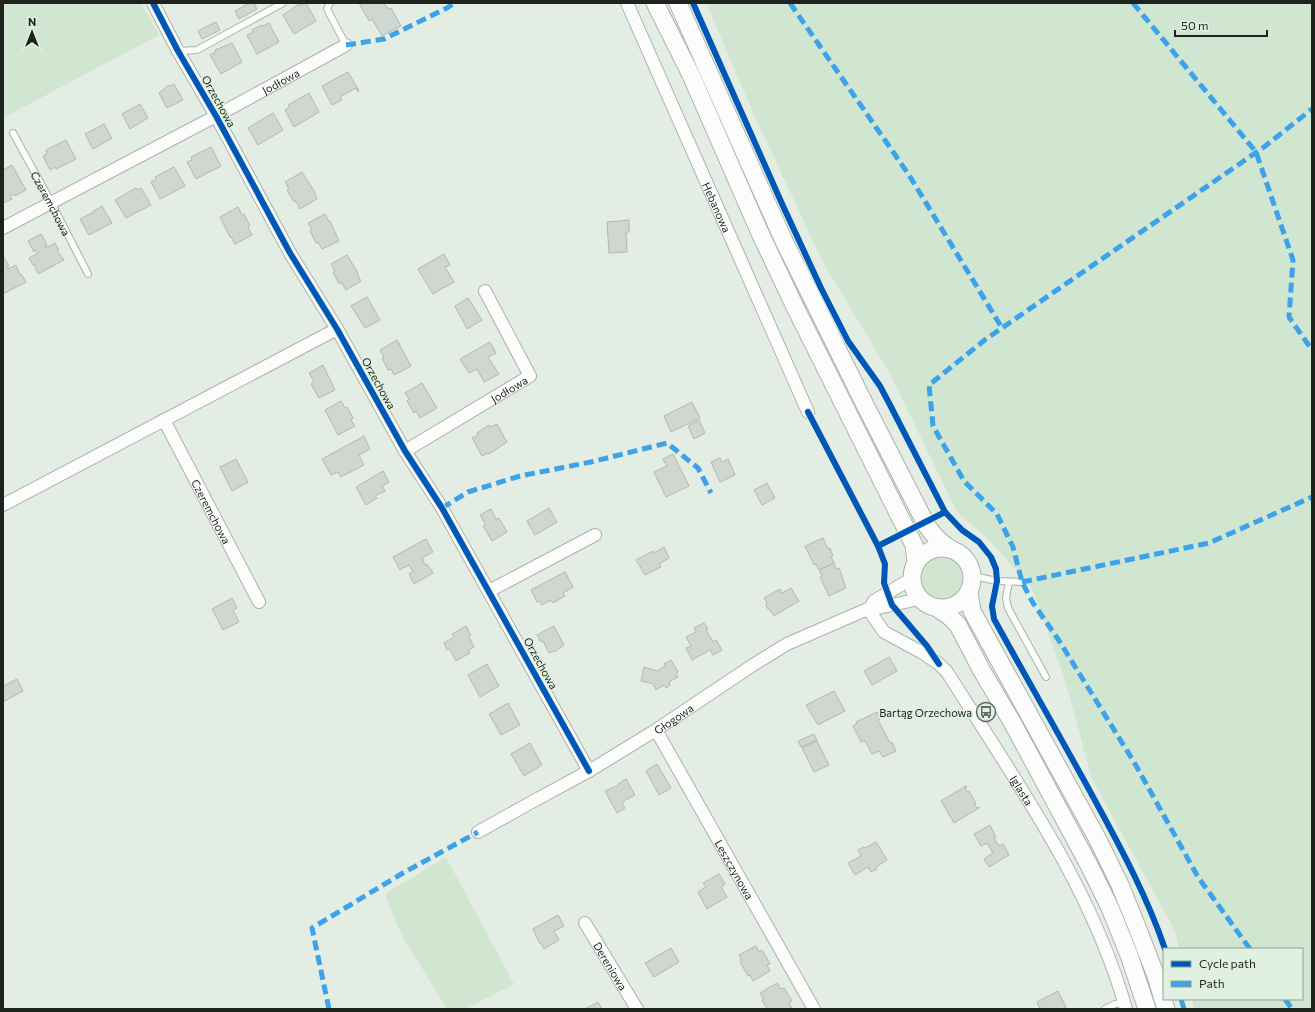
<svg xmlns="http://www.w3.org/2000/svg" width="1315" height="1012" font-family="Commissioner,sans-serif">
  <rect width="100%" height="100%" fill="#e4ede4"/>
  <!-- green -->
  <g fill="#d0e6d1">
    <path d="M3 3H141L159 35 3 118Z"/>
    <path d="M706 3H1312V1009H1194L1192 999H1302V949H1179L1175 931 1092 779 1065 680 1032 588 989 540 957 512 891 376 823 262 754 115Z"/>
    <circle cx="942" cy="577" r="22"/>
    <path d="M446 857 514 984 466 1009H447L401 934 385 894Z"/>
  </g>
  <!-- building -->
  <g fill="#d0d6d0" stroke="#b1b9b2">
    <path d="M249 3H254L257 9 239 19 235 11Z"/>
    <path d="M305 3H306L316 21 294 34 283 15 299 4V6Z"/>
    <path d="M359 3H384L388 9 391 8 401 26 382 36 372 19 369 21Z"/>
    <path d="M216 22 220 30 202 39 198 31Z"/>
    <path d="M269 23 279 42 257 54 247 35 253 32 252 30 262 25 263 26Z"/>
    <path d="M232 43 242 62 221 74 210 55 216 52 215 50Z"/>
    <path d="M348 72 359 91 358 92 356 88 340 97 342 100 332 105 322 86Z"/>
    <path d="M174 84 183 100 167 108 159 93 169 85 170 86Z"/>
    <path d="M309 93 319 112 294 127 285 110 290 107 288 105Z"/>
    <path d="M140 104 148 118 130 129 122 114Z"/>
    <path d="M273 113 283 130 258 145 248 128Z"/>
    <path d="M104 124 112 138 93 149 85 134Z"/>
    <path d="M66 140 76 159 56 169 55 167 50 170 43 156 47 154 46 150Z"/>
    <path d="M211 147 221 166 196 179 187 162 192 160 191 157Z"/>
    <path d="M12 165 26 190 15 196 14 194 10 196 12 199 3 203V180L4 178 3 170Z"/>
    <path d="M174 167 185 186 160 199 151 182 156 179 155 177Z"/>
    <path d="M302 172 314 191 317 199 300 209 296 201 294 202 287 190 289 189 285 182Z"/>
    <path d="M136 188 137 190 141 188 151 205 126 218 115 200Z"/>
    <path d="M102 206 112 223 89 235 80 219 94 212V211Z"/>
    <path d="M238 207 242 215 244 214 250 226 248 227 252 235 235 244 231 237H230L220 217Z"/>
    <path d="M325 214 329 222 330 221 339 241 322 249 318 242 316 243 310 231 312 230 308 223Z"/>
    <path d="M629 220V232H626L627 252 609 253 607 222Z"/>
    <path d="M41 234 47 245 45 246 46 248 55 243 59 250 57 251 64 260 38 274 34 264 33 265 29 258 38 253 36 250 34 252 28 241Z"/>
    <path d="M444 254 450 265 445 267 454 282 433 294 418 269Z"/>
    <path d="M347 255 358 273 357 274 361 281 346 290 341 282 339 284 333 272 335 271 331 264Z"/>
    <path d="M3 256 9 266 6 267 8 269 16 265 20 275 21 274 26 282 3 294Z"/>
    <path d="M367 297 380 320 365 328 351 306Z"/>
    <path d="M468 298 482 320 467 329 455 306Z"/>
    <path d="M397 340 411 366 394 375 391 369 388 370 382 358 384 357 380 350Z"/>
    <path d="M490 342 496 353 488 357 499 374 484 382 477 369 469 373 460 359Z"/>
    <path d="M323 365 335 390 319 398 311 384 314 382 309 373Z"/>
    <path d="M422 383 437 408 420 418 416 411 414 413 407 401 409 399 405 393Z"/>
    <path d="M341 401 345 408 347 407 353 418 351 420 355 426 338 435 325 410Z"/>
    <path d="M692 402 700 418 671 432 664 416Z"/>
    <path d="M699 420 705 433 694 439 688 426Z"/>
    <path d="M497 424 507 442 489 454 488 453 482 456 472 438 478 435 477 433 489 425 490 427Z"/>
    <path d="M364 436 370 449 359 455 364 465 341 477 338 472 331 475 322 459Z"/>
    <path d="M673 454 689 486 666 497 654 472 667 466 663 459Z"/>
    <path d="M720 458 722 462 728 459 735 475 720 482 711 462Z"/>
    <path d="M236 459 248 482 232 491 220 467Z"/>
    <path d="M383 471 389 482 382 486 385 491 375 496 377 498 366 505 356 487Z"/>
    <path d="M767 483 775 498 762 505 754 490Z"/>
    <path d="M549 508 557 522 535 535 527 521Z"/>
    <path d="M491 509 496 519 499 518 507 532 492 541 483 526 486 525 480 515Z"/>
    <path d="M823 538 828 549 830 548 833 556 831 557 834 563 819 570 816 564 814 565 805 546Z"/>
    <path d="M426 539 433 552 422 558 425 565 427 564 433 573 414 584 409 574 413 572 409 565 400 570 393 557Z"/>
    <path d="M664 547 669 558 659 564 661 567 645 575 636 560 653 551 654 553Z"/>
    <path d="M834 563 836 569 839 568 846 588 829 596 820 577 822 576 819 570Z"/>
    <path d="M565 572 573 587 563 593 565 596 553 603 551 600 542 605 540 601 537 602 531 590Z"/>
    <path d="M791 588 799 601 774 616 770 610 768 609 766 606 767 603 764 598 780 589 782 593Z"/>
    <path d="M232 598 237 608 233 610 239 622 223 630 212 609Z"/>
    <path d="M704 623 708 629 706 630 713 642 716 640 722 650 713 655 710 650 692 660 686 648 691 646 686 637 696 632 694 628Z"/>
    <path d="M466 626 471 635 469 637 474 647 468 651 470 653 456 661 450 649 447 650 444 643 454 637 452 634Z"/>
    <path d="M554 626 564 645 554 652 553 651 549 653 543 641 541 642 537 635Z"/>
    <path d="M889 657 897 671 872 685 864 671Z"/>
    <path d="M671 660 678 672 676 674 678 677 669 682 670 685 666 688 664 685 656 690 653 684 641 681 644 667 657 671 665 666 664 664Z"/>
    <path d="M487 664 499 686 480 697 468 675Z"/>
    <path d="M17 679 23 691 3 702V686Z"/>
    <path d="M834 691 845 711 818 725 806 705Z"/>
    <path d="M508 703 520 725 501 735 489 714Z"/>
    <path d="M877 712 880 719 878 720 890 743 892 742 896 751 883 757 879 751 872 754 865 741 861 742 853 726 857 724 856 722Z"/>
    <path d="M814 734 817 740 801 747 798 741Z"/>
    <path d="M817 741 829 765 814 772 802 748Z"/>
    <path d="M530 743 542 765 524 776 511 754Z"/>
    <path d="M657 764 671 788 659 795 646 771Z"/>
    <path d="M626 779 635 795 622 802 625 808 617 813 605 791 619 785 618 784Z"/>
    <path d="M966 786 967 787 965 788 967 792 969 791 975 802 976 803 974 804 977 808 979 807V808L954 823 941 801Z"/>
    <path d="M990 825 996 837 994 838 999 846 1003 844 1009 855 989 867 984 859 993 853 987 843 981 846 974 834Z"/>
    <path d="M876 842 887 860 876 867 877 869 871 872 868 867 855 875 848 863 861 856 858 850 864 847 865 848Z"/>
    <path d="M719 874 725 884 721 887 727 897 707 909 698 892 706 887 703 883Z"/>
    <path d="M558 915 564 926 554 931 559 940 544 949 541 943 540 944 533 929Z"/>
    <path d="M756 946 759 952 762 950 770 964 767 965 770 971 753 981 750 975 748 976 740 962 742 961 739 955Z"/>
    <path d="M671 948 679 962 654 977 645 963Z"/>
    <path d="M777 983 781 989 784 988 792 1001 789 1003 792 1009H767L762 1000 764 999 760 993Z"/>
    <path d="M1058 991 1066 1007 1062 1009H1040L1037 1002Z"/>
    <path d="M598 1002 602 1009H585Z"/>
  </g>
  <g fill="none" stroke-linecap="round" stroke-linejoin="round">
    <defs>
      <g id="service">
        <path d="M330 3 327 9 346 45"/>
        <path d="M178 51 197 50 283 3"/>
        <path id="s1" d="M13 133 51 202 88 274"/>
        <path d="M973 576 997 581 1022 582"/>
        <path d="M1009 582 1006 598 1008 608 1046 677"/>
        <path d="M1105 1009 1115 1004 1124 1003"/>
      </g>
      <g id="minor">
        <path d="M153 3 178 51 216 116 290 253 337 329 405 451 442 508 589 771"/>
        <path id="s2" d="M627 3 808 412"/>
        <path id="s3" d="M3 228 216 116 346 45"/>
        <path id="s4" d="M164 420 259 602"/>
        <path id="s5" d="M405 451 530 376 485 291"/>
        <path d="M3 505 337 329"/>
        <path d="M489 591 595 535"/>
        <path d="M870 608 874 601 911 579"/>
        <path id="s6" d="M868 609 884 632 921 652 939 664 947 672C1015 780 1091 885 1126 1009"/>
        <path id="s7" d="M656 730 814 1009"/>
        <path id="s8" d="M478 832 530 803 589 771 656 730 753 665 787 644 870 608H878L919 599"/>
        <path id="s9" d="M585 923 637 1009"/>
      </g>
      <g id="secondary">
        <path d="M655 3 691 75 760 233 795 307 914 545 916 562"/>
        <path d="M678 3 783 239 863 401 927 526C934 536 940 543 951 549"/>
        <circle cx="942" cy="578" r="30"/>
        <path d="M969 593 972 611 1097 838 1120 885 1137 927 1156 976 1166 1009"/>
        <path d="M937 608 949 616 958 625 982 671 1012 722 1090 867 1110 908 1129 955 1147 1009"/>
      </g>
    </defs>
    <!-- service casing -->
    <use href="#service" stroke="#abb2ab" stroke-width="8"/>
    <!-- minor casing -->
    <use href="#minor" stroke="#abb2ab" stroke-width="14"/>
    <!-- secondary casing -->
    <use href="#secondary" stroke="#abb2ab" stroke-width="19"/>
    <!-- service -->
    <use href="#service" stroke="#fbfcfb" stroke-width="6"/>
    <!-- minor -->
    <use href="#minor" stroke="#fbfcfb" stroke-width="12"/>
    <!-- secondary -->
    <use href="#secondary" stroke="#fbfcfb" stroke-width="17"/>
    <!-- quiet -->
    <g stroke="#3da2ea" stroke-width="5" stroke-dasharray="10 5" stroke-linecap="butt">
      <path d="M790 3 909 175 1002 328"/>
      <path d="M1133 3 1256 152 1293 260 1289 317 1312 350"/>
      <path d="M346 45 384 39 447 8 454 3"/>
      <path d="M442 508 468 492 520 476 591 462 667 443 698 468 711 493"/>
      <path d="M1022 582 1209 543 1312 497"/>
      <path d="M1250 949 1198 877 1134 762 1058 639 1033 603 1022 582 1013 547 997 514 964 481 933 426 929 385 986 339 1264 147 1312 109"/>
      <path d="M1181 999 1184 1009"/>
      <path d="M1285 999 1292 1009"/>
      <path d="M329 1009 312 928 403 873 478 832"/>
    </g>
    <defs>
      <g id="cycleway">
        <path d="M153 3 178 51 216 116 290 253 337 329 405 451 442 508 589 771"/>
        <path d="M693 3 783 206 821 288 848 341 880 386 889 403 945 512 962 530 979 542 991 557 996 569 997 581 992 606 994 619C1028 681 1064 743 1098 806 1123 852 1148 899 1165 949"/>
        <path d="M808 412 878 546"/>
        <path d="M939 664 927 646 892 605 884 583 885 564 878 546 945 512"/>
      </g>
    </defs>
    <!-- cycleway casing -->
    <use href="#cycleway" stroke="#e0f1e1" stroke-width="8"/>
    <!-- cycleway -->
    <use href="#cycleway" stroke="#0057b8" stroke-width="6"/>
  </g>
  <!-- icons -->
  <defs>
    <symbol id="bus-ring" viewBox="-11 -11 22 22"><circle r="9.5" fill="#e0f1e1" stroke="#636a63" stroke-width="1.5"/><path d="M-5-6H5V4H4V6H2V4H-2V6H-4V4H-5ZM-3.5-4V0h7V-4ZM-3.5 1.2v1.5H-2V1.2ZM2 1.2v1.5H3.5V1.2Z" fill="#636a63"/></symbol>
  </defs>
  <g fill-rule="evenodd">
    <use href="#bus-ring" x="975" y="701" width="22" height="22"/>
  </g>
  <g text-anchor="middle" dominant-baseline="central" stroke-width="3.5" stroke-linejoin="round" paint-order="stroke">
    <!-- street labels -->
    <g font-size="11" fill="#1d231d" stroke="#e0f1e1">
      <text stroke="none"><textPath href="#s3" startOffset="314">Jodłowa</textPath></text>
      <text transform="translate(219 101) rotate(61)">Orzechowa</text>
      <text stroke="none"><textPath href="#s1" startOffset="80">Czeremchowa</textPath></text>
      <text stroke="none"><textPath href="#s2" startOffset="223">Hebanowa</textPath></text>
      <text transform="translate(379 383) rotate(61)">Orzechowa</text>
      <text stroke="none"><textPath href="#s5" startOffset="121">Jodłowa</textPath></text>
      <text stroke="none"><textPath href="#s4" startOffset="103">Czeremchowa</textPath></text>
      <text transform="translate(541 663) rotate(61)">Orzechowa</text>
      <text stroke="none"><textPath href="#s8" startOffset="226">Głogowa</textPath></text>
      <text stroke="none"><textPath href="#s6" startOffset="243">Iglasta</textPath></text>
      <text stroke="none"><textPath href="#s7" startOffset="160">Leszczynowa</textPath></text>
      <text stroke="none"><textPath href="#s9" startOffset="50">Dereniowa</textPath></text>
    </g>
    <!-- poi labels -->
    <g font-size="11" fill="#1d231d" stroke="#e0f1e1" text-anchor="end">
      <text x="972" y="712">Bartąg Orzechowa</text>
    </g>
  </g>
  <!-- border -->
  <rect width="1315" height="1012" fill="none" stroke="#1d231d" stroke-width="8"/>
  <!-- legend -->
  <rect x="1163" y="948" width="140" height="52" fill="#e0f1e1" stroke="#929f93"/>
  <rect x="1171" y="961" width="20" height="6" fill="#0057b8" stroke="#929f93"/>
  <text x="1199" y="968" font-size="12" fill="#1d231d">Cycle path</text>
  <rect x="1171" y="981" width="20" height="6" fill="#3da2ea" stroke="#929f93"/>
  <text x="1199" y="988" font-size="12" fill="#1d231d">Path</text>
  <!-- north arrow -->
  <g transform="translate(32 32)" stroke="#e0f1e1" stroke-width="3" paint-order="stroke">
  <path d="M0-3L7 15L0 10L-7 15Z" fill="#1d231d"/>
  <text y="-6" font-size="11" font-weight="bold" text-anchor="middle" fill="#1d231d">N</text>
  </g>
  <!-- scale -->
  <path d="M1175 30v6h92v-6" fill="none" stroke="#1d231d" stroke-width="2"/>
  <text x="1181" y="30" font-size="12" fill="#1d231d" stroke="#e0f1e1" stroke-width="3" paint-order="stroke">50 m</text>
</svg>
